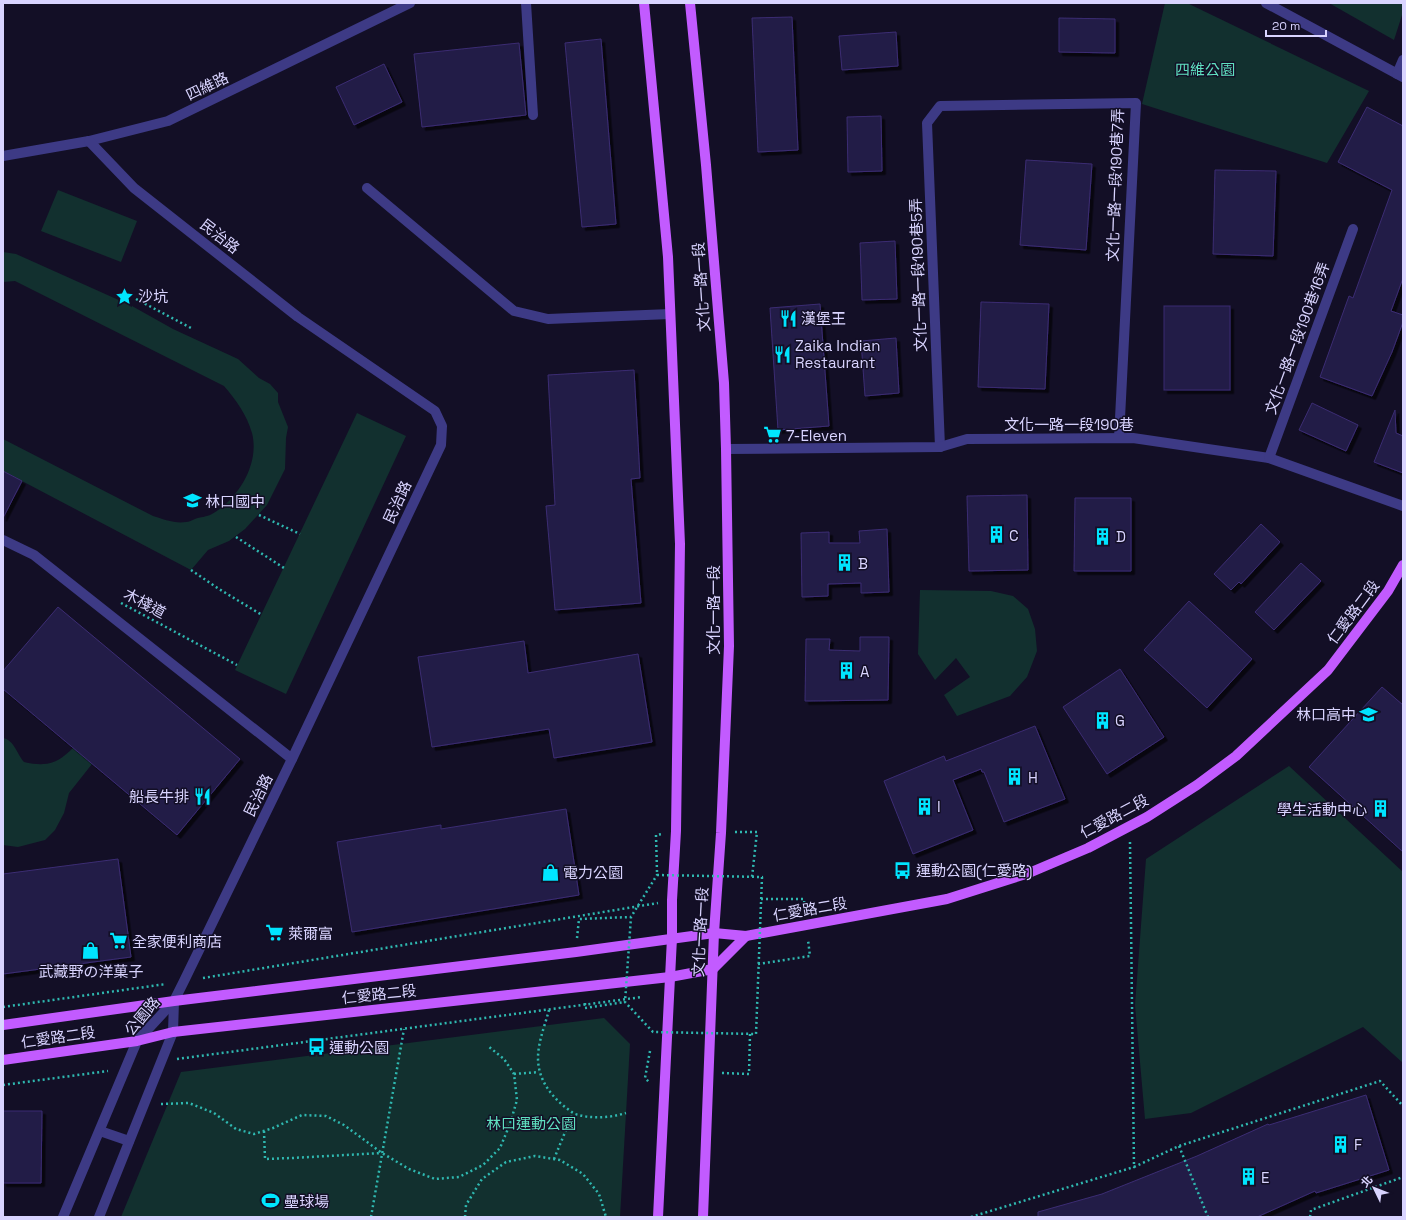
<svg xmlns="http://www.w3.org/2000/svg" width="1406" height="1220" font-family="'Space Grotesk','Noto Sans TC','Noto Sans JP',sans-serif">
  <defs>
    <filter id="shadow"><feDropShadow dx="3.5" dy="3.5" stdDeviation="0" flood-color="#0009"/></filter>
  </defs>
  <rect width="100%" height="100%" fill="#130f26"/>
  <!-- green -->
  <g fill="#12302f">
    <path d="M1165 3H1187L1369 91 1327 163 1142 104Z"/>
    <path d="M1329 3H1403V12L1394 40Z"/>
    <path d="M58 190 137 221 121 262 41 231Z"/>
    <path d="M3 252 16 254 132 306 173 329 238 359 259 378 270 384 278 393V402L288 427 286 438 285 469 267 505 245 529 229 541 208 550 191 570 3 471V439L153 516C163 519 175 524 186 522 189 522 192 520 195 519 200 517 207 517 212 514 238 499 260 464 252 433 247 415 236 400 224 386L15 281 3 282Z"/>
    <path d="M357 413 406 436 286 694 235 670Z"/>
    <path d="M920 590 991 591 1013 596 1028 609 1035 629 1037 651 1027 677 1010 696 957 716 944 695 970 677 956 658 935 680 918 654Z"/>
    <path d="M3 738C14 740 17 754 24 762 46 767 57 764 73 748L92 764 69 793 64 813 55 830 45 840 18 847 3 845Z"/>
    <path d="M1289 766 1403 872V1063L1363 1027 1191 1113 1145 1119 1135 1005 1146 859Z"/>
    <path d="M604 1018 630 1044 620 1217H121L181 1072Z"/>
  </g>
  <!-- building -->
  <g fill="#241b47" stroke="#3b2d73" filter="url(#shadow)">
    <path d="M792 17 798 150 758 152 752 18Z"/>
    <path d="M1059 18 1115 19V53L1059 52Z"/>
    <path d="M896 32 898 66 842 70 839 36Z"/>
    <path d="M601 39 616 224 582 227 565 43Z"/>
    <path d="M519 43 526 115 422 127 414 54Z"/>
    <path d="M384 64 402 102 354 125 336 87Z"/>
    <path d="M1367 107 1403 126V278L1391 311 1403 315V322L1392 352 1372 396 1320 377 1349 296 1353 298 1392 190 1338 162Z"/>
    <path d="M881 116 882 171 848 172 847 117Z"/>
    <path d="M1026 160 1092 164 1086 250 1020 245Z"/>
    <path d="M1215 170 1276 171 1273 256 1213 254Z"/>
    <path d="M895 241 897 299 862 300 860 243Z"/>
    <path d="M981 302 1049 304 1045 389 978 387Z"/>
    <path d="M820 304 829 426 778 430 770 308Z"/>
    <rect x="1164" y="306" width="66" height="84"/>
    <path d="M896 338 899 393 865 396 861 341Z"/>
    <path d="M634 370 640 478 631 479 641 603 555 610 546 506 555 505 548 375Z"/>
    <path d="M1312 403 1358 425 1346 451 1299 430Z"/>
    <path d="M1395 410 1396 433 1403 436V473L1374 462Z"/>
    <path d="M3 471 22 481 3 518Z"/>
    <path d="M1027 495 1028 570 969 571 967 496Z"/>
    <path d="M1075 498H1131V571H1074Z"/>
    <path d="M1261 524 1280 542 1241 584 1239 582 1231 590 1214 574Z"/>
    <path d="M887 529 889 592 861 593V583L828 584V596L802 597 801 533 829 532V543H860L859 531Z"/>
    <path d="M1301 563 1321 581 1274 630 1255 612Z"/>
    <path d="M1189 601 1252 659 1207 708 1144 650Z"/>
    <path d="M58 607 240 759 177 835 3 689V671Z"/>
    <path d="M860 637H889L888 700 805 701 806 639H830L829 650 860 651Z"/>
    <path d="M524 641 528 673 638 654 652 742 554 758 549 729 432 747 418 657Z"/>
    <path d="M1120 669 1164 737 1107 774 1063 707Z"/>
    <path d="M1382 687 1403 705V852L1309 767Z"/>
    <path d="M1035 726 1065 799 1004 822 984 772H982L981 769 953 780 973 830 913 854 884 781 944 756 946 761Z"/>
    <path d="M566 809 579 895 352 932 337 842 441 825V829Z"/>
    <path d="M118 859 131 957 3 974V874Z"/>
    <path d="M1366 1095 1389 1170 1316 1193 1315 1191 1257 1217H1038V1212L1102 1194 1197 1156 1268 1124 1269 1125Z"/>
    <path d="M3 1111H42L41 1183H3Z"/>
  </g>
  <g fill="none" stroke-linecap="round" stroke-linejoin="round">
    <!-- path -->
    <g stroke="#2fb8b0" stroke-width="2.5" stroke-dasharray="2 3" stroke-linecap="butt">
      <path d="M136 299 191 328"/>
      <path d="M259 515 300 534"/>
      <path d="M236 537 284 568"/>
      <path d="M191 570 219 589 262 615"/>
      <path d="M121 603 237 665"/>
      <path d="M735 832H757L752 877"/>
      <path d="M1130 842 1134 1167 1179 1146 1380 1081 1403 1106"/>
      <path d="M657 872 656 835 662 834"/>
      <path d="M761 899H804L805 911"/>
      <path d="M577 938 579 919 631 917"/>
      <path d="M758 964 810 956 808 940"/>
      <path d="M203 978 658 903"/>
      <path d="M585 1003V1008L625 1002"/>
      <path d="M3 1007 166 984"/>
      <path d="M549 1010C545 1025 538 1042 538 1058 538 1078 549 1094 565 1107 568 1109 571 1112 575 1114 591 1119 609 1118 626 1113"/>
      <path d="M650 1051 645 1078 650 1083"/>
      <path d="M177 1059 642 997"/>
      <path d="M722 1073 749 1074 750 1034"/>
      <path d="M514 1074 539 1072"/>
      <path d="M3 1085 108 1071"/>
      <path d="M161 1104 189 1103 214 1113 236 1129 254 1134 273 1128 302 1115 326 1116 344 1125 382 1153 409 1169 435 1179 459 1177 483 1165 500 1148 510 1124 517 1100 514 1074 504 1059 488 1046"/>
      <path d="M264 1131 265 1159 292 1158 382 1153"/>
      <path d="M1179 1146 1208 1217"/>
      <path d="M554 1159 573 1113"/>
      <path d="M371 1217 404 1029"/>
      <path d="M465 1217 466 1205 482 1179 506 1162 535 1156 560 1160 583 1174 599 1194 606 1217"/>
      <path d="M971 1217 1134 1167"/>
      <path d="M1310 1217 1311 1210 1403 1177"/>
    </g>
    <!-- minor -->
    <g stroke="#3d3a85" stroke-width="10">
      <path d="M526 3 533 115"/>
      <path d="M1266 3 1403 77"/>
      <path d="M1397 74 1403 60"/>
      <path d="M3 156 89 141 168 121 410 3"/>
      <path d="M367 188 514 311 548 319 670 314"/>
      <path d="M940 447 927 123 940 106 1136 103 1119 438"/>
      <path d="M726 449 940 447 967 439 1133 438 1269 458 1403 506"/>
      <path d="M1269 458 1353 229"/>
      <path d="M3 540 34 555 292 759"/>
      <path d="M100 1131 129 1141"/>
      <path d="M63 1217 137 1041 174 1001 184 981 292 759 441 445 442 426 435 411 298 317 134 188 89 141"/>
      <path d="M99 1217 173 1032 174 1001"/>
    </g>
    <!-- major -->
    <g stroke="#c25bff" stroke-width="10">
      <path d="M644 3 668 257 680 544 676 831 672 900V938L658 1217"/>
      <path d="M690 3 706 165 724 383 726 449 729 646 721 833 714 933 703 1217"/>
      <path d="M3 1025 174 1001 576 952 714 933 746 936 947 899 1029 873 1088 848 1147 817 1197 785 1236 756 1328 670 1388 591 1403 565"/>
      <path d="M3 1060 137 1041 173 1032 670 977 713 969 746 936"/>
    </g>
    <!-- path-bridge -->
    <path stroke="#2fb8b0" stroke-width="2.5" stroke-dasharray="2 3" stroke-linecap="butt" d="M657 875 762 877 756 1034 653 1032 625 1002 631 917Z"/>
  </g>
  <!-- icons -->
  <defs>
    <symbol id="sight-bare" viewBox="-9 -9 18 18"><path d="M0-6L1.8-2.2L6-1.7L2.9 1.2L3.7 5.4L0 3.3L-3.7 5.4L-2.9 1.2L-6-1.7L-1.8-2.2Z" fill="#00e5ff" stroke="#130f26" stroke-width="2.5" paint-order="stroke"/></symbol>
    <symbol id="restaurant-bare" viewBox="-9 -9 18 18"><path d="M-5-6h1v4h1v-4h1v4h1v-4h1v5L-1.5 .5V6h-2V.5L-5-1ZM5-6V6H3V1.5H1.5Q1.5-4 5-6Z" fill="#00e5ff" stroke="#130f26" stroke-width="2.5" paint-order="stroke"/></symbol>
    <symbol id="supermarket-bare" viewBox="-9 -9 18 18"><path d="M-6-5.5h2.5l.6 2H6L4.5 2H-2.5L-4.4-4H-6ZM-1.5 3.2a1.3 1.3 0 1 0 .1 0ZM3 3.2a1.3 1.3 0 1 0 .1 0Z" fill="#00e5ff" stroke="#130f26" stroke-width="2.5" paint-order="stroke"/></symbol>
    <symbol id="school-bare" viewBox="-9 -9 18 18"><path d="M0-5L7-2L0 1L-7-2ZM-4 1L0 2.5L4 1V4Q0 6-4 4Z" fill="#00e5ff" stroke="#130f26" stroke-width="2.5" paint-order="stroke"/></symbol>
    <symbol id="building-bare" viewBox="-9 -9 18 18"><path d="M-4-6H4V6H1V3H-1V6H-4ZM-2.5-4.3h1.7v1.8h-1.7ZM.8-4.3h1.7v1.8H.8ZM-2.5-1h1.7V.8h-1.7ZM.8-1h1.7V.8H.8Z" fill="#00e5ff" stroke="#130f26" stroke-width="2.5" paint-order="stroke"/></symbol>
    <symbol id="bus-bare" viewBox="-9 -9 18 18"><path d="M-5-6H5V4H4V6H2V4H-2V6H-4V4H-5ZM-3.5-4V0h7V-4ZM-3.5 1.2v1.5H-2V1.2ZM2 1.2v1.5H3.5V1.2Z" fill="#00e5ff" stroke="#130f26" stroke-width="2.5" paint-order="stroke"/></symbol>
    <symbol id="shop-bare" viewBox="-9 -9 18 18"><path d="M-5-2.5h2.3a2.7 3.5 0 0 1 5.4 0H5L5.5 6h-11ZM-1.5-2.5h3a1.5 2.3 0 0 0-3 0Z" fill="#00e5ff" stroke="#130f26" stroke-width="2.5" paint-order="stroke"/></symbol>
    <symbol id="stadium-bare" viewBox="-9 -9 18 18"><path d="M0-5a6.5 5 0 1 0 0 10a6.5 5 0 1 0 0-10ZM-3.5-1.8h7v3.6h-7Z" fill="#00e5ff" stroke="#130f26" stroke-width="2.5" paint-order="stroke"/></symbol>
  </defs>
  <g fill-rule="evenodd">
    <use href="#sight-bare" x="112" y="284" width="25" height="25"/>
    <use href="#restaurant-bare" x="776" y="306" width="25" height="25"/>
    <use href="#restaurant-bare" x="770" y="342" width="25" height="25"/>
    <use href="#supermarket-bare" x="760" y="422" width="25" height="25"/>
    <use href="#school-bare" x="180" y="488" width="25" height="25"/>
    <use href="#building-bare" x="984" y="522" width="25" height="25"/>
    <use href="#building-bare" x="1090" y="524" width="25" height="25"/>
    <use href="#building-bare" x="832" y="550" width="25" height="25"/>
    <use href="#building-bare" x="834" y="658" width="25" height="25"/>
    <use href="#school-bare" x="1356" y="702" width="25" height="25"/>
    <use href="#building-bare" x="1090" y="708" width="25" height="25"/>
    <use href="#building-bare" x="1002" y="764" width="25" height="25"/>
    <use href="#restaurant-bare" x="190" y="784" width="25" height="25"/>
    <use href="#building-bare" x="912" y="794" width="25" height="25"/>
    <use href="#building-bare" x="1368" y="796" width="25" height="25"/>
    <use href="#bus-bare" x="890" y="858" width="25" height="25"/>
    <use href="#shop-bare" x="538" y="860" width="25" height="25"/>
    <use href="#supermarket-bare" x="262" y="920" width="25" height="25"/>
    <use href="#supermarket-bare" x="106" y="928" width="25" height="25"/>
    <use href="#shop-bare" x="78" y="938" width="25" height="25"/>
    <use href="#bus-bare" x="304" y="1034" width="25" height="25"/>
    <use href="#building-bare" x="1328" y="1132" width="25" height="25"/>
    <use href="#building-bare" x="1236" y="1164" width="25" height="25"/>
    <use href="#stadium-bare" x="258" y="1188" width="25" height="25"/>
  </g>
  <g text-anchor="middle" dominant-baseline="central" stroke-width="3" stroke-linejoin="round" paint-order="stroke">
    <!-- park labels -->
    <g font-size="15" fill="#5fe0c0" stroke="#130f26">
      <text x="1205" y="69">四維公園</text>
      <text x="531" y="1123">林口運動公園</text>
    </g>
    <!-- street labels -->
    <g font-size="15" fill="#d9d4ff" stroke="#130f26">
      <text transform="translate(207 86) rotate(-26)">四維路</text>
      <text transform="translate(1115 185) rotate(-88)">文化一路一段190巷7弄</text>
      <text transform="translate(220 236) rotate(38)">民治路</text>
      <text transform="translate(918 275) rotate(-92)">文化一路一段190巷5弄</text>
      <text transform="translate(701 287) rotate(-94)">文化一路一段</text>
      <text transform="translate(1297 338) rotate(-70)">文化一路一段190巷16弄</text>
      <text x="1069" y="424">文化一路一段190巷</text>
      <text transform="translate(397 502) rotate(-65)">民治路</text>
      <text transform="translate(145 603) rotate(28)">木棧道</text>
      <text transform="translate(713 610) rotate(-90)">文化一路一段</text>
      <text transform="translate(1353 612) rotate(-53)">仁愛路二段</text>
      <text transform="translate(258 795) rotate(-64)">民治路</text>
      <text transform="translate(1114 816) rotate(-28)">仁愛路二段</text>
      <text transform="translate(810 909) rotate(-10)">仁愛路二段</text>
      <text transform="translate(700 932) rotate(-87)">文化一路一段</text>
      <text transform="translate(379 994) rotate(-6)">仁愛路二段</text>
      <text transform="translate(142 1016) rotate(-50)">公園路</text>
      <text transform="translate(58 1037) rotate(-8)">仁愛路二段</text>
    </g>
    <!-- poi labels -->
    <g font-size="15" fill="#d9d4ff" stroke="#130f26" text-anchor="start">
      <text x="138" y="296">沙坑</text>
      <text x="801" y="318">漢堡王</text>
      <text x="795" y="345">Zaika Indian<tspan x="795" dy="17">Restaurant</tspan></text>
      <text x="786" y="435">7-Eleven</text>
      <text x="205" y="501">林口國中</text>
      <text x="1009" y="535">C</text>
      <text x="1116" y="536">D</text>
      <text x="858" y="563">B</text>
      <text x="860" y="671">A</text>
      <text x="1356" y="714" text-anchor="end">林口高中</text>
      <text x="1115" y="720">G</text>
      <text x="1028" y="777">H</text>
      <text x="189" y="796" text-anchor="end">船長牛排</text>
      <text x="937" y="806">I</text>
      <text x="1367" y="809" text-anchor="end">學生活動中心</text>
      <text x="916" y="870">運動公園(仁愛路)</text>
      <text x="563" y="872">電力公園</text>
      <text x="288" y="933">萊爾富</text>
      <text x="132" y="941">全家便利商店</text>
      <text x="91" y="971" text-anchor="middle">武藏野の洋菓子</text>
      <text x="329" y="1047">運動公園</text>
      <text x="1354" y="1144">F</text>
      <text x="1261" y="1177">E</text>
      <text x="284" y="1201">壘球場</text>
    </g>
  </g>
  <!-- border -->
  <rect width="1406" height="1220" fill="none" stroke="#d9d4ff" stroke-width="8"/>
  <!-- north arrow -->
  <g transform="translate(1374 1188) rotate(313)" stroke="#130f26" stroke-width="3" paint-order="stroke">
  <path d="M0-3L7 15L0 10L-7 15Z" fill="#d9d4ff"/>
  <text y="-6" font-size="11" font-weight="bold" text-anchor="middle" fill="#d9d4ff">北</text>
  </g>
  <!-- scale -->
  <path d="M1266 30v6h60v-6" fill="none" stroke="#d9d4ff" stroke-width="2"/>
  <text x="1272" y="30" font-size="12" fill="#d9d4ff" stroke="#130f26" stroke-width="3" paint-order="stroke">20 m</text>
</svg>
